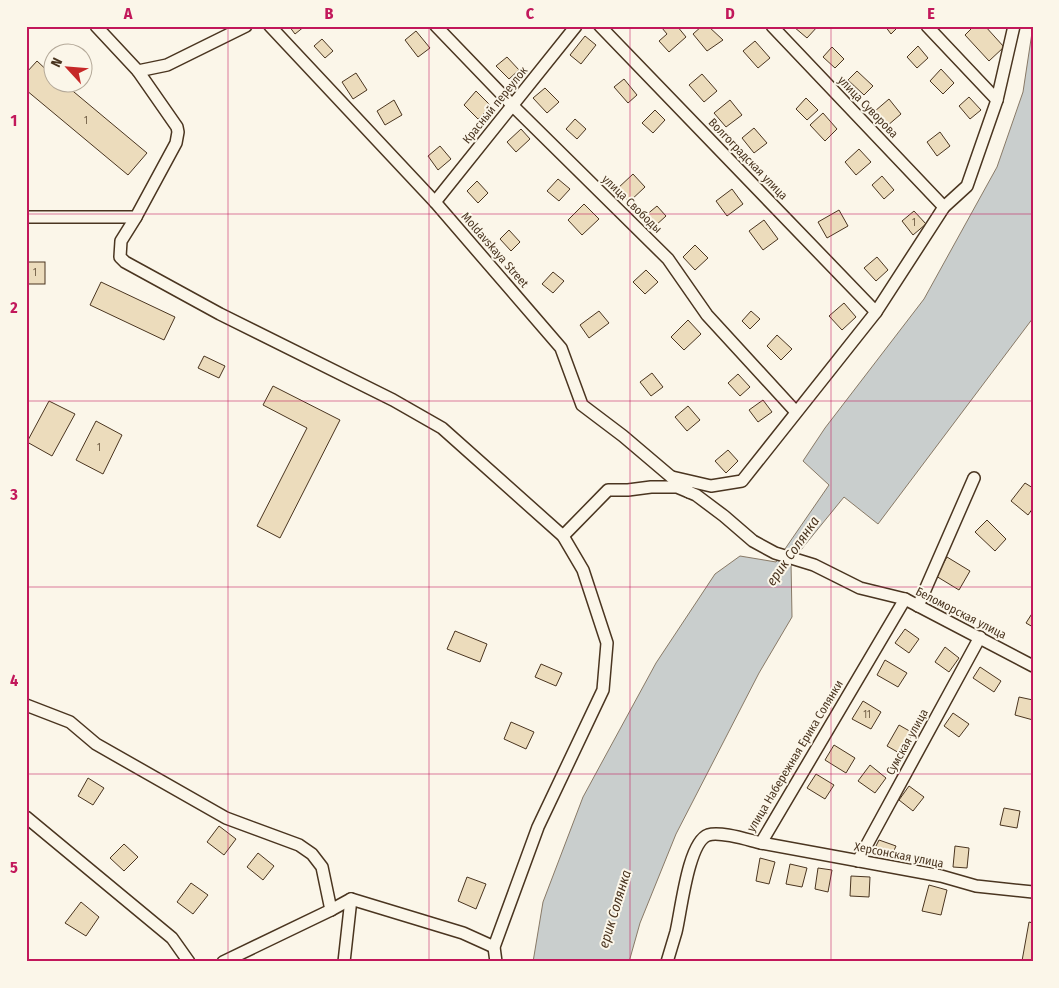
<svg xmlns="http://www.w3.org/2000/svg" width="1059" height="988" font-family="'Fira Sans Condensed',sans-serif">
  <rect width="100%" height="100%" fill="#fbf6e9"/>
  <!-- water -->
  <path fill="#c9cecd" stroke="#887966" d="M1033 26V318L878 524 844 497 791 562 792 617 759 673 676 834 640 923 629 962H533L543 902 583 797 656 663 715 574 740 556 776 562 829 485 803 461 825 428 924 299 997 167 1023 92Z"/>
  <!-- building -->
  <g fill="#ecdcbc" stroke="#4a3520">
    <path d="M289 26H305L295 34Z"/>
    <path d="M665 26H677L686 37 669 52 659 41 667 34 662 28Z"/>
    <path d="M702 26H708L723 40 707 51 693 34Z"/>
    <path d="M795 26H818L807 38 794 27Z"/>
    <path d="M885 26H899L891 34Z"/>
    <path d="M974 26H985L1004 47 989 61 965 35Z"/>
    <path d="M416 31 430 48 418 57 405 40Z"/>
    <path d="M585 36 596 45 581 64 570 55Z"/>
    <path d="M322 39 333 51 325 58 314 46Z"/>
    <path d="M755 41 770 58 758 68 743 51Z"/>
    <path d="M918 46 928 58 917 68 907 57Z"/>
    <path d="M832 47 844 59 835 68 823 57Z"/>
    <path d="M507 57 519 70 509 79 496 66Z"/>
    <path d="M37 61 52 75V82H62L147 153 128 175 26 90V73Z"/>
    <path d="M941 69 954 83 943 94 930 81Z"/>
    <path d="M857 71 873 86 864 95 848 80Z"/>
    <path d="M356 73 367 90 353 99 342 82Z"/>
    <path d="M702 74 717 91 704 102 689 85Z"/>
    <path d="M624 79 637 95 628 103 614 87Z"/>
    <path d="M545 88 559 102 547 113 533 98Z"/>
    <path d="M476 91 491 106 478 119 464 105Z"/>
    <path d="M969 97 981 110 970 119 959 106Z"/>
    <path d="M806 98 818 110 807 120 796 109Z"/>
    <path d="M889 99 901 114 887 126 875 111Z"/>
    <path d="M394 100 402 115 385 125 377 111Z"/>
    <path d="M730 100 742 115 726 127 714 113Z"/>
    <path d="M655 110 665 120 653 133 642 123Z"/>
    <path d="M823 113 837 129 825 141 810 125Z"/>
    <path d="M575 119 586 129 577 139 566 129Z"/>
    <path d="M754 128 767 143 754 153 742 138Z"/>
    <path d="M521 129 530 139 516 152 507 142Z"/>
    <path d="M940 132 950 146 937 156 927 142Z"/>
    <path d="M440 146 451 159 438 170 428 156Z"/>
    <path d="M859 149 871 162 856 175 845 162Z"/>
    <path d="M633 174 645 187 629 202 617 189Z"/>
    <path d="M882 176 894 190 884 199 872 185Z"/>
    <path d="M558 179 570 189 559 201 547 191Z"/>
    <path d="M477 181 488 193 478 203 467 191Z"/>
    <path d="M732 189 743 204 727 216 716 201Z"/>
    <path d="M584 204 599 219 582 235 568 220Z"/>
    <path d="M657 206 666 216 655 226 645 216Z"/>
    <path d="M839 210 848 226 827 238 818 222Z"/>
    <path d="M914 211 926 224 913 235 902 221Z"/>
    <path d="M764 220 778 239 763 250 749 231Z"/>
    <path d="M509 230 520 242 511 251 500 239Z"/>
    <path d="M695 245 708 258 695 270 683 257Z"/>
    <path d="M877 257 888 270 876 281 864 268Z"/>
    <rect x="26" y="262" width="19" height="22"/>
    <path d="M646 270 658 282 645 294 633 282Z"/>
    <path d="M553 272 564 281 553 293 542 284Z"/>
    <path d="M101 282 175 317 164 340 90 305Z"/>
    <path d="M844 303 856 317 842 330 829 316Z"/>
    <path d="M599 311 609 323 589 338 580 325Z"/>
    <path d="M751 311 760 319 750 329 742 321Z"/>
    <path d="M688 320 701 334 684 350 671 337Z"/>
    <path d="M777 335 792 349 781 360 767 346Z"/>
    <path d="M204 356 225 366 219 378 198 368Z"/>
    <path d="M652 373 663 387 651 396 640 382Z"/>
    <path d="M738 374 750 387 740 396 728 383Z"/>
    <path d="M273 386 340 420 280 538 257 526 307 428 263 405Z"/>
    <path d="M763 400 772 412 758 422 749 410Z"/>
    <path d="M49 401 75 414 52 456 27 442Z"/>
    <path d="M688 406 700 420 687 431 675 417Z"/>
    <path d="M96 421 122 435 103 474 76 460Z"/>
    <path d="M728 450 738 461 726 473 715 461Z"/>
    <path d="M1025 483 1033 488V508L1028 515 1011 501Z"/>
    <path d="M987 520 1006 539 995 551 975 532Z"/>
    <path d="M947 557 970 571 959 590 936 576Z"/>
    <path d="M1033 612V627L1026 623Z"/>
    <path d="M905 629 919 639 909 653 895 643Z"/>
    <path d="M455 631 487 644 480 662 447 649Z"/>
    <path d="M945 647 959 658 949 672 935 662Z"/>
    <path d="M885 660 907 673 898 687 877 675Z"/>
    <path d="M541 664 562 673 556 686 535 677Z"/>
    <path d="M980 667 1001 681 994 692 973 678Z"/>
    <path d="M1019 697 1033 700V720L1015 715Z"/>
    <path d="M863 701 881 712 871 729 852 719Z"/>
    <path d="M953 713 969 724 959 737 944 726Z"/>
    <path d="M511 722 534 732 526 749 504 739Z"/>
    <path d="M899 725 913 733 901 754 887 746Z"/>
    <path d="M834 745 855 758 846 773 825 760Z"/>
    <path d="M870 765 886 778 875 793 858 781Z"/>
    <path d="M816 774 834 785 825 799 807 788Z"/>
    <path d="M88 778 104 788 93 805 78 796Z"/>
    <path d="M909 786 924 797 913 811 899 800Z"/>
    <path d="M1004 808 1020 811 1017 828 1000 825Z"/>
    <path d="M219 826 236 839 224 855 207 842Z"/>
    <path d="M879 840 896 846 892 855 875 848Z"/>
    <path d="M124 844 138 857 124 871 110 858Z"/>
    <path d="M955 846 969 848 967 868 953 867Z"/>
    <path d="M258 853 274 866 263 880 247 867Z"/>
    <path d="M760 858 775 862 769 884 756 881Z"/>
    <path d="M790 864 807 868 802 887 786 884Z"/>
    <path d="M818 868 832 870 828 892 815 889Z"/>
    <path d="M851 876 870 877 869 897 850 896Z"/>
    <path d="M467 877 486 884 476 909 458 901Z"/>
    <path d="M191 883 208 895 193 914 177 902Z"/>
    <path d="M929 885 947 890 941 915 922 911Z"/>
    <path d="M81 902 99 917 86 936 65 923Z"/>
    <path d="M1029 922 1033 923V962H1024L1022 961Z"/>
  </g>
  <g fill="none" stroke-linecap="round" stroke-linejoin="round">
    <defs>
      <g id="street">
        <path d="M96 26 138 71 167 65 246 26"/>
        <path d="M270 26 435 202 561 348 582 405 623 436 689 492"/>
        <path d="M436 26 513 106 668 259 707 315 796 412"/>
        <path d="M600 26 876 312"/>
        <path d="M772 26 944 207"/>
        <path d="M927 26 997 100"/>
        <path d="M435 202 576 26"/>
        <path d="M26 217H136L176 143 178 132 177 127 138 71"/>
        <path d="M136 217 121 241 120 257 125 262 220 314 393 400 442 428 563 536 583 570 607 643 603 690 538 827 494 947 496 962"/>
        <path d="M672 477 711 486 742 481 876 312 944 207 967 186 997 100 1014 26"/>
        <path d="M563 536 608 490H628L651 487H677L696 495 724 516 753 541 775 553 814 565 860 588 905 599 1033 666"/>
        <path d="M918 606 974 478"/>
        <path d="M26 705 70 722 96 744 226 818 299 845 312 854 322 867 331 910 223 962"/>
        <path d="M26 817 172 938 189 962"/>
        <path d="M761 843 941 876 976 886 1033 892"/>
        <path d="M858 861 980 637"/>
        <path d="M331 910 351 899 463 933 494 947"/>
        <path d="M344 962 351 899"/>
        <path d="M667 962C670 952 673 942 676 932 681 912 688 842 708 835 721 831 748 840 761 843L905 599"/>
      </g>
    </defs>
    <!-- street casing -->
    <use href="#street" stroke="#4a3520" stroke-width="14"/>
    <!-- street -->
    <use href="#street" stroke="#fbf6e9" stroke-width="11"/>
  </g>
  <!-- grid -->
  <path fill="none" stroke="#c2185b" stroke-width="1" stroke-opacity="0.55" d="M228 26V962M429 26V962M630 26V962M831 26V962M26 214H1033M26 401H1033M26 587H1033M26 774H1033"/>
  <g text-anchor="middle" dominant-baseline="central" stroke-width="4" stroke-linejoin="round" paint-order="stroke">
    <!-- number labels -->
    <g font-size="10" fill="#725f47">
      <text x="86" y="121">1</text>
      <text x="914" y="223">1</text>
      <text x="35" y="273">1</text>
      <text x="99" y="448">1</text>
      <text x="867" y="715">11</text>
    </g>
    <!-- street labels -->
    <g font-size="12" fill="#4a3520" stroke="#fbf6e9">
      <text transform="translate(495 105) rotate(-51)">Красный переулок</text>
      <text transform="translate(868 107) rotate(46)">улица Суворова</text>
      <text transform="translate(748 159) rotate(46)">Волгоградская улица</text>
      <text transform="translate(632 204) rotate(44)">улица Свободы</text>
      <text transform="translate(495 250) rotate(49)">Moldavskaya Street</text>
      <text transform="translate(961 613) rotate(27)">Беломорская улица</text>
      <text transform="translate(907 742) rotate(-61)">Сумская улица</text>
      <text transform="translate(795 756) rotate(-59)">улица Набережная Ерика Солянки</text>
      <text transform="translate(899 855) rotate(11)">Херсонская улица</text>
    </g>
    <!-- water labels -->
    <g font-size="14" font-style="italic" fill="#4a3520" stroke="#fbf6e9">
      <text transform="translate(793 551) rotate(-55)">ерик Солянка</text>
      <text transform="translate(615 909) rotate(-73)">ерик Солянка</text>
    </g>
  </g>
  <!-- border -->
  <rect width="1059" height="988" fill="none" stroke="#fbf6e9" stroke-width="55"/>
  <!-- north arrow -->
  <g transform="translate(68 68) rotate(296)"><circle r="24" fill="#fbf6e9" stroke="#b4a999"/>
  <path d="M0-4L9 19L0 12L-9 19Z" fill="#c62828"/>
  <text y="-8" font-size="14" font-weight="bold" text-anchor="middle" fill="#4a3520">N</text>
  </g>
  <rect x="28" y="28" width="1004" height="932" fill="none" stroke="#c2185b" stroke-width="2"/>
  <g font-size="16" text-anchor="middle" font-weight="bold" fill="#c2185b">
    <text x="128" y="19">A</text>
    <text x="329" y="19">B</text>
    <text x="530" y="19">C</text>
    <text x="730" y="19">D</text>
    <text x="931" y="19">E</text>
    <text x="14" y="126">1</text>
    <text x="14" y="313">2</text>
    <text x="14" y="500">3</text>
    <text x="14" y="686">4</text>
    <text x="14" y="873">5</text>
  </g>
</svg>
